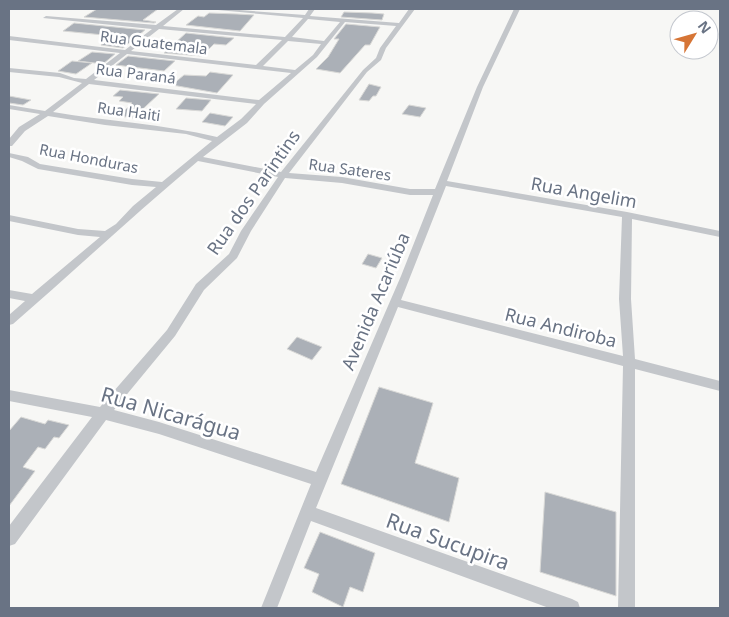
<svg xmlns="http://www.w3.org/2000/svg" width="729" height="617" font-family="'Noto Sans',sans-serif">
  <rect width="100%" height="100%" fill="#f7f7f5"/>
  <!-- building -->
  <g fill="#abb0b7" stroke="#d9d9d7">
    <path d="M97 9H158L143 20 156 22 154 23 84 17Z"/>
    <path d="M344 12 372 13 384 14 382 20 341 17Z"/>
    <path d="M209 13 237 14 254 15 240 31 186 25 198 16 204 17Z"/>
    <path d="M74 23 145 30 123 48 101 45 114 36 63 31Z"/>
    <path d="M346 24 380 27 370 45H365L340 73 316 69 328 57 339 39H334Z"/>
    <path d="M186 33 234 38 226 45 214 44 202 56 164 53Z"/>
    <path d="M92 52 115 54 103 64 78 61Z"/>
    <path d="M128 56 175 61 164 71 116 65Z"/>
    <path d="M72 61 92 63 76 74 58 71Z"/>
    <path d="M210 72 233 75 217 93 172 85 184 75 206 76Z"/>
    <path d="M369 84 381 87 376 96H373L369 101 359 100Z"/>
    <path d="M120 90 159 94 133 118 119 116 132 103 119 101 123 97 113 96Z"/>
    <path d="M9 96 31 100 23 105 9 103Z"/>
    <path d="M186 98 211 100 202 111 176 109Z"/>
    <path d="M409 105 426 108 420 117 402 114Z"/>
    <path d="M210 113 233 117 225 126 202 122Z"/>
    <path d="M368 254 382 258 376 268 362 264Z"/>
    <path d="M297 337 322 347 312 360 287 349Z"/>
    <path d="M379 387 433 403 415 463 459 478 449 522 341 484Z"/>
    <path d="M21 417 45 424 48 420 69 425 59 438 54 437 45 449 38 447 23 467 35 471 9 506V431Z"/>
    <path d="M545 492 616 512V596L540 572Z"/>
    <path d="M320 532 375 553 363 592 350 587 343 607 312 592 319 574 304 568Z"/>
  </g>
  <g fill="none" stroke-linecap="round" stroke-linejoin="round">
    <!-- minor -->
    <path fill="#c3c6ca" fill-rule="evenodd" d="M178 9H184L163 26 285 37 303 18 207 9H226L305 15 309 9H315L310 16 399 23 409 9H415L386 48 381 60 367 72 289 173 342 177 410 189H435L477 87 514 9H520L483 87 447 181 627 212 720 231V237L632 219 631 299 635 359 720 381V391L635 369V608H618L623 366 398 307 316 508 572 599 578 602 580 608H549L311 521 277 608H261L311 484 159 434 106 420 15 544 9 546V526L92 417 9 401V390L100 407 167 330 196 284 229 254 241 231 278 177 198 161C135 214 75 270 13 324L9 325V315L25 301 9 298V290L32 294 100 237 78 235 9 221V215L78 229 105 231 116 224 133 206 156 187 132 185 38 169 22 161 9 157V153L28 157 40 164 132 179 162 182 212 141 186 134 105 125 48 116 25 131 12 146H9V139L19 127 40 114 9 109V105L45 111 82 83 59 77 9 72V68L60 73 74 78 86 79 120 53 9 40V36L125 50 152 29 43 18 46 16 156 25ZM308 19 340 22 324 41 292 37ZM345 22 396 26 380 48 376 58 363 70 281 172 203 157 247 123 264 104 317 57ZM159 29 282 40 256 65 131 51ZM288 41 321 44 313 55 295 70 263 66ZM127 54 291 73 259 100 94 80ZM89 84 256 104 241 119 217 137C163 124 107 121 53 112ZM285 178 342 183 410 195H433L401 276 316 472 159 422 114 410 175 336 204 290 237 258 251 231ZM446 186 622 217 619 299 623 356 401 300Z"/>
  </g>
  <g text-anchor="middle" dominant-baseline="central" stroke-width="5" stroke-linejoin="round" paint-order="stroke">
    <!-- far-street labels -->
    <g font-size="15" fill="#697384" stroke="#fff">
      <text transform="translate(154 42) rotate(7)">Rua Guatemala</text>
      <text transform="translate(136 73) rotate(7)">Rua Paraná</text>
      <text transform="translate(129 111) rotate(8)">Rua Haiti</text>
      <text transform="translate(89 158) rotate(11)">Rua Honduras</text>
      <text transform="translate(350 169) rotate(8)">Rua Sateres</text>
    </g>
    <!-- street labels -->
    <g font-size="18" fill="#697384" stroke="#fff">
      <text transform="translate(253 192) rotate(-55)">Rua dos Parintins</text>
      <text transform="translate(584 192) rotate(10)">Rua Angelim</text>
      <text transform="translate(375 301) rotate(-67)">Avenida Acariúba</text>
      <text transform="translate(561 327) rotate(14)">Rua Andiroba</text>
    </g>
    <!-- near-street labels -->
    <g font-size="21" fill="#697384" stroke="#fff">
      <text transform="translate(171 413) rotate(16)">Rua Nicarágua</text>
      <text transform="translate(448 541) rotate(20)">Rua Sucupira</text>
    </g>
  </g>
  <!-- border -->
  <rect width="729" height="617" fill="none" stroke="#697384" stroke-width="20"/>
  <!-- north arrow -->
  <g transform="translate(694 35) rotate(53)"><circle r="24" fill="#ffffff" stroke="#c3c7ce"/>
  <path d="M0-4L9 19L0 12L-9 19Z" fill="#d67536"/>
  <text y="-8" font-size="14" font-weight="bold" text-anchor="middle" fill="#697384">N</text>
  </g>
</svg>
